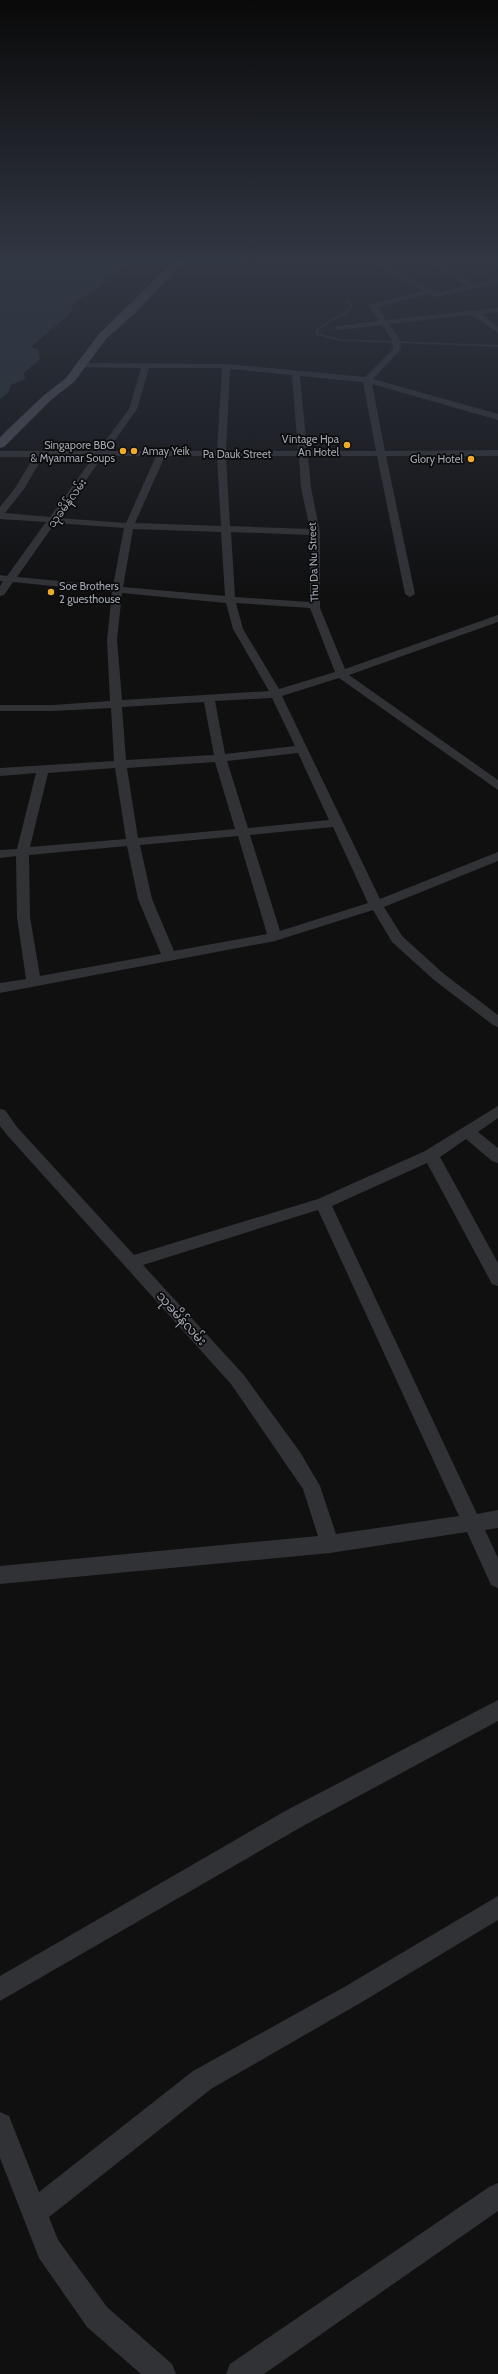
<svg xmlns="http://www.w3.org/2000/svg" width="498" height="2374" font-family="Cabin,'Noto Sans Myanmar',sans-serif">
  <rect width="100%" height="100%" fill="#101011"/>
  <!-- water -->
  <path fill="#293239" d="M0 261H129L103 284 74 303 71 310 73 311 31 347 38 349 40 359 24 373 25 379 11 385 8 393 0 399Z"/>
  <g fill="none" stroke-linecap="round" stroke-linejoin="round">
    <!-- stream -->
    <path stroke="#293239" stroke-width="2" d="M347 302 351 304 350 310C342 315 319 326 316 332L318 334 340 340 498 346"/>
    <!-- street -->
    <g fill="#313236" fill-rule="evenodd">
      <path d="M373 261H381L437 293 466 286 430 261H438L473 284 498 279V283L436 297 429 294 378 307 386 320 498 308V312L482 314 498 327V333L477 318 469 315 389 324 400 340 401 349 373 379 498 414V420L372 384 385 451 498 450V456H386L415 594 410 597 405 594 377 456H308L311 488 320 532V608L345 669 498 615V622L349 675 498 780V790L339 678 282 696 380 899 498 852V861L384 907 402 936 444 974 498 1015V1027L493 1025 434 980 392 942 373 910 275 941 0 993V983L26 979 17 917 16 856 0 858V850L17 849 36 773 0 776V768L114 761 111 708 53 711H0V705H53L110 701 107 640 112 592 13 582 4 595 0 596V586L3 581H0V575L7 576 46 522 0 519V507L15 488 34 457H0V451H98L129 409 141 368 79 367V363H82L226 364 365 377 393 349 392 340 382 325 338 330 334 328 338 326 379 321 369 306 370 304 423 291 385 272ZM149 368H222L217 451H107L137 409ZM230 369 292 375 298 451H226ZM300 376 363 382 376 451H307ZM94 456 50 517 5 513 24 489 43 457ZM103 456H156L126 523 59 518ZM165 456H217L221 526 135 523ZM226 456H299L301 488 310 529 230 526ZM55 523 124 528 113 586 17 577ZM133 529 221 532 225 596 123 587ZM231 532 310 535V602L235 597ZM122 593 226 603 233 629 269 691 122 700 117 640ZM236 603 310 608 335 672 279 689 243 629ZM272 698 295 746 225 754 215 701ZM204 702 214 755 126 760 122 707ZM298 753 329 820 248 828 227 761ZM215 762 235 829 138 838 127 768ZM115 768 126 839 30 847 48 773ZM333 827 368 903 280 931 250 835ZM238 836 267 934 174 951 152 899 140 845ZM127 846 138 899 161 954 40 976 30 917 29 855Z"/>
      <path d="M498 1106V1118L478 1132 498 1148V1163L492 1161 466 1139 440 1157 498 1263V1286L492 1284 427 1163 332 1206 477 1514 498 1510V1528L485 1530 498 1558V1588L491 1585 467 1532 330 1553 0 1584V1566L318 1536 303 1489 231 1384 7 1135 0 1126V1109L5 1110 17 1127 134 1255 318 1199 425 1151ZM318 1210 459 1516 336 1534 320 1486 300 1452 243 1374 143 1265Z"/>
      <path d="M498 1700V1721L303 1826 0 2001V1976L287 1810Z"/>
      <path d="M498 1896V1920L362 2002 211 2089 49 2217 58 2240 107 2307 172 2364 176 2374H141L87 2327 39 2258 0 2158V2112L9 2116 39 2192 193 2071 346 1986Z"/>
      <path d="M498 2183V2211L264 2374H226L230 2364 489 2187Z"/>
    </g>
    <!-- primary -->
    <path fill="#4d4e55" fill-rule="evenodd" d="M174 261H185L133 315 106 339 74 382 51 400 4 447 0 448V437L43 396 66 378 98 335Z"/>
  </g>
  <!-- sky -->
  <linearGradient id="sky" x2="0" y2="1"><stop stop-color="#090909"/><stop offset="0.44" stop-color="#313743"/><stop offset="1" stop-color="#313743" stop-opacity="0"/></linearGradient>
  <rect width="498" height="594" fill="url(#sky)"/>
  <!-- markers -->
  <g fill="#eeab2b" stroke="#0b0b0c" stroke-width="1.5">
    <circle cx="347" cy="445" r="4"/>
    <circle cx="123" cy="451" r="4"/>
    <circle cx="134" cy="451" r="4"/>
    <circle cx="471" cy="459" r="4"/>
    <circle cx="51" cy="592" r="4"/>
  </g>
  <g text-anchor="middle" dominant-baseline="central" stroke-width="3.5" stroke-linejoin="round" paint-order="stroke">
    <!-- far-poi labels -->
    <g font-size="11" fill="#a1a6b2" stroke="#0b0b0c" text-anchor="end">
      <text x="339" y="439">Vintage Hpa<tspan x="339" dy="13">An Hotel</tspan></text>
      <text x="115" y="445">Singapore BBQ<tspan x="115" dy="13">&amp; Myanmar Soups</tspan></text>
      <text x="142" y="451" text-anchor="start">Amay Yeik</text>
      <text x="463" y="459">Glory Hotel</text>
      <text x="59" y="586" text-anchor="start">Soe Brothers<tspan x="59" dy="13">2 guesthouse</tspan></text>
    </g>
    <!-- far-street labels -->
    <g font-size="11" fill="#a1a6b2" stroke="#0b0b0c">
      <text x="237" y="454">Pa Dauk Street</text>
      <text transform="translate(67 503) rotate(-54)">သုခမိန်လမ်း</text>
      <text transform="translate(313 562) rotate(-92)">Thu Da Nu Street</text>
    </g>
    <!-- street labels -->
    <g font-size="13" fill="#a1a6b2" stroke="#0b0b0c">
      <text transform="translate(182 1318) rotate(48)">သုခမိန်လမ်း</text>
    </g>
  </g>
</svg>
